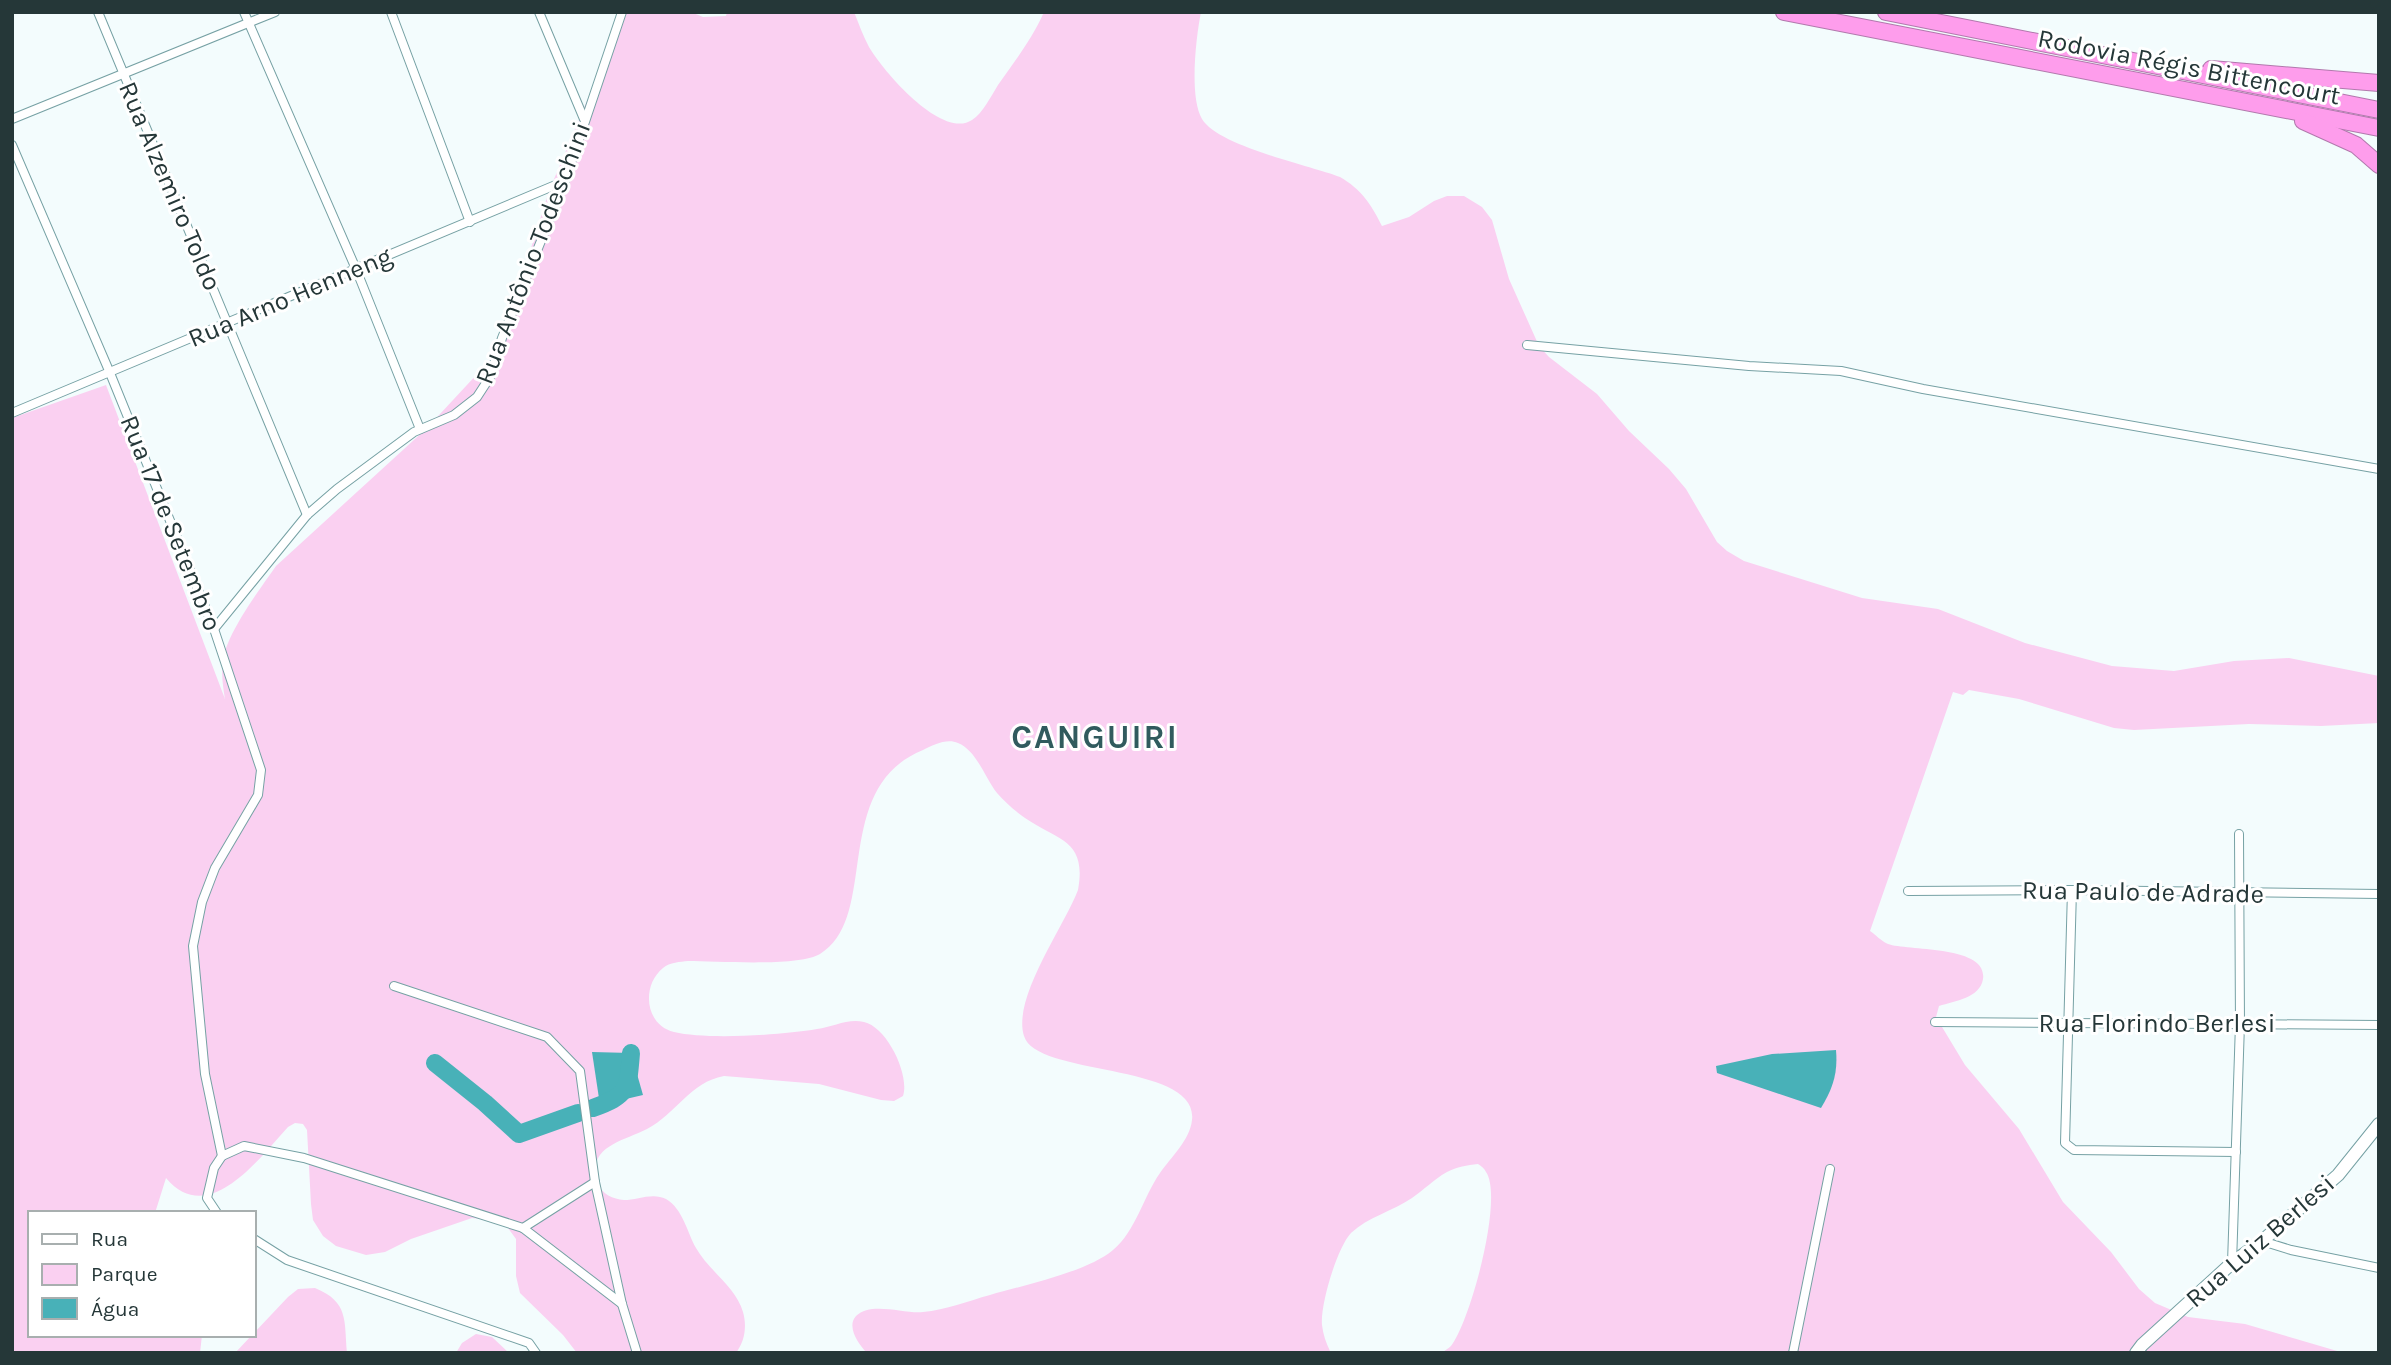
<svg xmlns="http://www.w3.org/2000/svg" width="2391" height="1365" font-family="Karla,sans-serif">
  <rect width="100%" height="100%" fill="#f3fcfd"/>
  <!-- green -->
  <g fill="#fad0f1">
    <path d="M621 12H691L703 17 726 16 727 12H854C859 24 863 36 869 47 883 71 942 140 972 120 983 113 991 96 998 85 1015 61 1032 39 1044 12H1201C1196 37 1189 97 1202 119 1218 146 1308 165 1340 177 1361 189 1371 204 1382 226L1409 217 1434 201 1447 196H1464L1482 207 1492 220 1509 279 1539 346 1549 357 1597 394 1629 431 1669 469 1686 489 1717 542 1727 551 1744 561 1862 598 1938 609 2025 643 2112 666 2174 671 2234 661 2289 658 2379 676V723L2321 726 2249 724 2134 730 2114 728 2019 699 1969 690 1963 695 1953 692 1870 931C1876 935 1881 941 1888 944 1908 951 1988 945 1983 979 1980 998 1955 1001 1939 1006L1936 1017 1965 1065 2019 1129 2063 1202 2111 1252 2139 1289 2155 1303 2188 1317 2245 1324 2344 1353H1442C1443 1352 1450 1347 1451 1346 1470 1322 1504 1198 1486 1172 1484 1168 1481 1166 1478 1164 1467 1165 1457 1167 1447 1172 1434 1179 1424 1190 1412 1198 1393 1211 1368 1217 1351 1233 1337 1248 1320 1305 1322 1325 1323 1334 1326 1343 1330 1351L1335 1353H867C859 1345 846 1327 856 1316 871 1301 904 1314 923 1312 946 1310 968 1301 990 1295 1024 1285 1087 1272 1113 1250 1136 1231 1143 1197 1160 1173 1171 1157 1190 1140 1192 1120 1199 1062 1036 1077 1024 1036 1012 998 1064 927 1078 890 1087 840 1059 841 1025 818 1015 811 1005 802 997 793 985 778 977 751 958 743 947 738 933 745 923 750 829 788 881 917 820 954 799 967 717 961 688 961 680 962 670 962 663 968 641 986 645 1025 674 1032 707 1040 782 1035 817 1029 833 1027 848 1018 864 1022 887 1027 910 1075 903 1096L894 1101 881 1100 819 1084 724 1076C690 1082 676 1114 647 1129 621 1142 585 1147 598 1184 602 1194 613 1199 624 1200 637 1200 653 1192 666 1199 683 1209 687 1232 696 1248 709 1271 736 1287 743 1312 747 1326 745 1341 736 1353H577L563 1335 520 1293 516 1276V1239L508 1228 496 1221 472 1218 411 1239 385 1252 366 1255 336 1246 323 1236 313 1220 311 1204 307 1130 303 1124 295 1123 288 1127C260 1157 209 1229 166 1178L155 1213H30V1335H202L200 1353H12V418L106 385 225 699C223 687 221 674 223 661 226 634 260 589 276 566L427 428 492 358 508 321 549 191 592 89Z"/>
    <path d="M315 1288C349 1302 344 1320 347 1353H235L288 1297 298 1289Z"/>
    <path d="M476 1334 492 1337 509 1353H456L462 1343Z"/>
  </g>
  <!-- water -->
  <g fill="#48b1b8">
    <path d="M1836 1050C1838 1073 1833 1088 1821 1108L1717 1073 1716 1066 1772 1054Z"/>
    <path d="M592 1052 631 1053 643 1095 600 1105Z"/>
  </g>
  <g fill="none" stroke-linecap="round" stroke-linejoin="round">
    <!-- river -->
    <g stroke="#48b1b8" stroke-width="18">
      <path d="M435 1063 485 1103 519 1134 578 1113"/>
      <path d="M593 1108C629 1095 628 1089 631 1053"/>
    </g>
    <defs>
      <g id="street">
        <path d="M98 12 307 515"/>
        <path d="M244 12 356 269 420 429"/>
        <path d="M391 12 470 222"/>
        <path d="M539 12 584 119"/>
        <path d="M12 119 275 12"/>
        <path d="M12 145 110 373 214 629 261 770 258 795 215 868 202 902 193 946 205 1074 222 1156"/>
        <path d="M1527 345 1749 366 1841 371 1923 389 2379 469"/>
        <path d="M12 413 565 181"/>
        <path d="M214 629 307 515 337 489 414 432 454 415 477 397 490 377 502 338 565 181 622 12"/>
        <path d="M2072 890 2065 1143 2074 1150 2236 1152"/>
        <path d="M1908 891 2072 890 2379 894"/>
        <path d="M394 986 547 1037 580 1071 595 1182 622 1304 637 1353"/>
        <path d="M1935 1022 2379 1025"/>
        <path d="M217 1213 207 1198 214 1168 222 1156 244 1146 304 1158 523 1228 595 1182"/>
        <path d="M523 1228 622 1304"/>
        <path d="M254 1239 287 1260 529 1343 536 1353"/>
        <path d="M2262 1241 2291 1250 2379 1268"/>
        <path d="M2232 1263 2240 1024 2239 834"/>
        <path d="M1793 1353 1830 1169"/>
      </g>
      <path id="secondary" d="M2136 1353 2142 1345 2232 1263 2262 1241 2338 1175 2379 1124"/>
      <g id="highway">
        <path d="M1784 12 2379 128"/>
        <path d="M1886 12 2379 110"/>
        <path d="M2211 69 2379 83"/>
        <path d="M2303 121 2356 145 2379 165"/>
      </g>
    </defs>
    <!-- street casing -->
    <use href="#street" stroke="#76a1a4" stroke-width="10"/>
    <!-- secondary casing -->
    <use href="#secondary" stroke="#76a1a4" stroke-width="14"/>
    <!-- highway casing -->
    <use href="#highway" stroke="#b279ad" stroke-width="18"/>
    <!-- street -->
    <use href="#street" stroke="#fff" stroke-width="8"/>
    <!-- secondary -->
    <use href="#secondary" stroke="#fff" stroke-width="12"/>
    <!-- highway -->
    <use href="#highway" stroke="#fe9dec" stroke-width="16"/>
  </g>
  <g text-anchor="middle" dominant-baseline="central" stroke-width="6" stroke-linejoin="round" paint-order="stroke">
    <!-- street labels -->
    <g font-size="26" fill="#253738" stroke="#fff">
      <text transform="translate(2189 67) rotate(11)">Rodovia Régis Bittencourt</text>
      <text transform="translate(170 186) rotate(67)">Rua Alzemiro Toldo</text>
      <text transform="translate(533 253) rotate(-69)">Rua Antônio Todeschini</text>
      <text transform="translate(290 297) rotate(-23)">Rua Arno Henneng</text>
      <text transform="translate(171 523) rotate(68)">Rua 17 de Setembro</text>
      <text transform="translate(2143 892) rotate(1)">Rua Paulo de Adrade</text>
      <text x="2157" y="1023">Rua Florindo Berlesi</text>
      <text transform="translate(2260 1241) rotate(-41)">Rua Luiz Berlesi</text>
    </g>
    <!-- district labels -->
    <g font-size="33" font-weight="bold" letter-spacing="2" fill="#315b5e" stroke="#fff">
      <text x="1095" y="737">CANGUIRI</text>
    </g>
  </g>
  <!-- border -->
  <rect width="2391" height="1365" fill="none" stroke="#253738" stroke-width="28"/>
  <!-- legend -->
  <rect x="28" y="1211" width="228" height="126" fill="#ffffff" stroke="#a8afaf" stroke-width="2"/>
  <rect x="42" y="1234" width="35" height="10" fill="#ffffff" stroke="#a8afaf" stroke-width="2"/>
  <text x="91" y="1246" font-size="21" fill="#253738">Rua</text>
  <rect x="42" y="1264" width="35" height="21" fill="#fad0f1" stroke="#a8afaf" stroke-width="2"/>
  <text x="91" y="1281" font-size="21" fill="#253738">Parque</text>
  <rect x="42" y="1298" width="35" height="21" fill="#48b1b8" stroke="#a8afaf" stroke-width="2"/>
  <text x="91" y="1316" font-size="21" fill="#253738">Água</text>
</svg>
